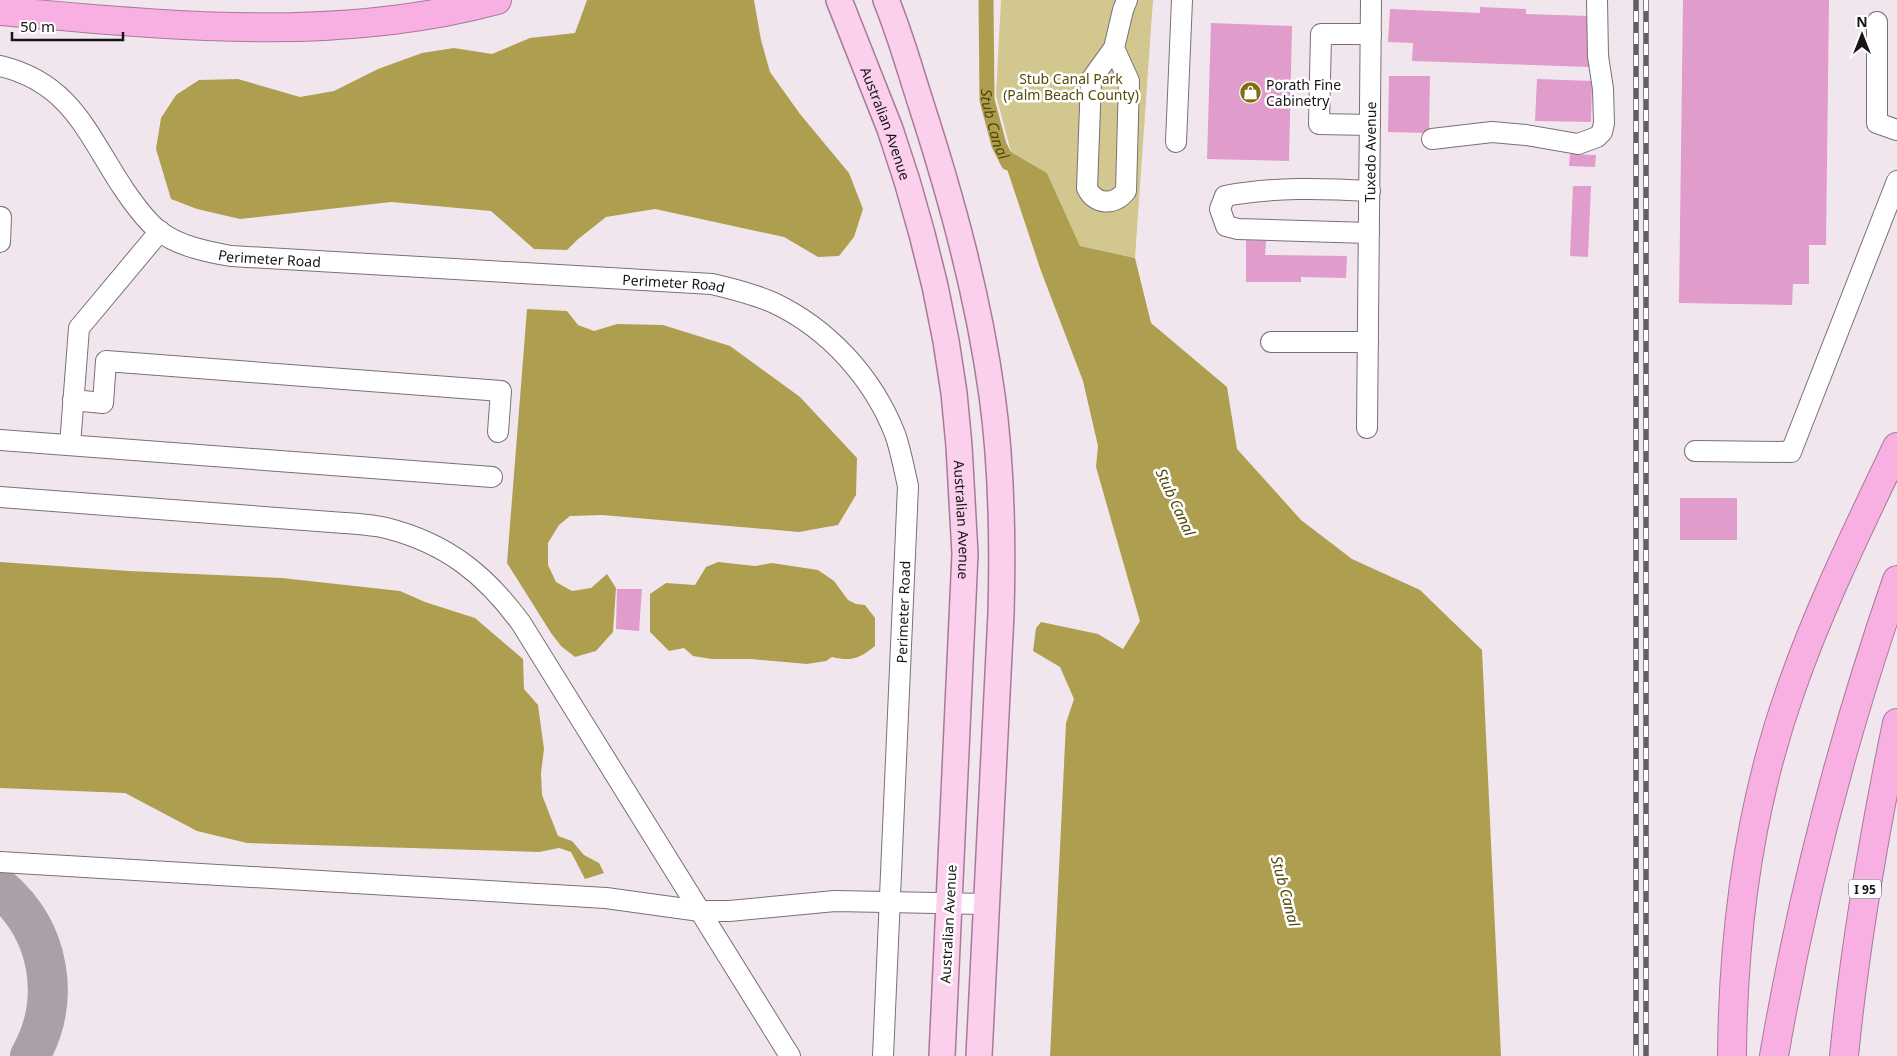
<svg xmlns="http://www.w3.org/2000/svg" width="1897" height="1056" font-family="'Noto Sans',sans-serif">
  <rect width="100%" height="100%" fill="#f2e6ee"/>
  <!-- green -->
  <path fill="#d1c78f" d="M1001 0H1153L1135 258 1080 246 1047 173 1011 152 996 95Z"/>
  <!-- water -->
  <g fill="#ae9f50">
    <path d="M587 0H754L761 40 770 72 800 114 849 173 863 209 854 237 839 256 818 257 784 237 655 209 606 217 577 240 567 250 534 249 491 211 391 202 240 219 197 209 171 199 156 149 161 118 176 95 199 80 238 79 300 97 334 91 378 69 422 53 454 48 492 54 530 38 575 33Z"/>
    <path d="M999 145 1047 173 1080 246 1135 258 1151 323 1227 387 1237 449 1301 520 1352 559 1420 590 1482 650 1501 1056H1050L1066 723 1074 699 1060 667 1033 651 1036 628 1041 622 1098 634 1123 649 1140 621 1096 467 1098 446 1083 381 1041 271Z"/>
    <path d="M527 309 567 311 578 325 594 331 617 324 663 325 730 346 800 397 857 458 856 495 838 525 799 532 602 515 570 516 559 525 548 543V565L556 582 572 591 591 588 607 574 616 588 613 632 596 651 575 657 561 646 551 633 507 563Z"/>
    <path d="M0 562 129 571 282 578 400 591 425 602 475 618 523 659 524 689 538 705 544 749 541 773 542 795 558 836 572 841 584 855 599 863 604 873 585 879 571 852 559 848 539 852 247 843 197 831 125 793 0 788Z"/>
    <path d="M718 562 755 566 772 563 818 570 834 581 848 600 856 604 865 605 875 618V646C860 658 852 662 832 657L826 661 807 664 751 659H712L693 656 684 648 669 651 650 632V594L666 583 695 585 706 567Z"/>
  </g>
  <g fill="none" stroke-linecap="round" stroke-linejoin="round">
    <!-- canal -->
    <path stroke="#ae9f50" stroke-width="15" id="s1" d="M986 0 987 100 999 145 1008 163"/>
    <!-- taxiway -->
    <path stroke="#aaa1a8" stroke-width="40" d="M0 888C50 931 62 999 30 1056"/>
  </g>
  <!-- building -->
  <g fill="#e09ccb">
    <path d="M1683 0H1829L1826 245H1809V284H1793L1792 305 1679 303Z"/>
    <path d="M1480 7 1526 9V14L1590 16 1589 67 1412 61 1413 43 1388 42 1390 9 1480 13Z"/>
    <path d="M1211 23 1292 26 1289 161 1207 159Z"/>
    <path d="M1389 76H1430L1429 133 1388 132Z"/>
    <path d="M1537 79 1592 81 1591 122 1535 121Z"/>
    <path d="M1570 154 1596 155 1595 167 1569 166Z"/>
    <path d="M1573 186H1591L1588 257 1570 256Z"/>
    <path d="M1246 240 1266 241 1265 255 1347 256 1346 278 1301 277V282H1246Z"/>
    <rect x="1680" y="498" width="57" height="42"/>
    <path d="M617 589H642L639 631 616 629Z"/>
  </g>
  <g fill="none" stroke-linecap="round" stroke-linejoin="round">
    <defs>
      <g id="minor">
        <path d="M1877 22V123L1897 130"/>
        <path d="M1114 48 1129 81 1126 191C1114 206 1095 205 1087 188L1091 80 1114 48 1123 10 1127 0"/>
        <path id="s2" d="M0 66C72 83 88 136 125 191 134 204 146 221 159 231 178 246 208 252 231 256L712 284C733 289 754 294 774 303 829 329 873 378 895 434 901 451 904 469 908 486L883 1056"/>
        <path d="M1370 125 1319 124 1321 34H1371"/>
        <path d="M1432 139 1492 132 1526 135 1578 144 1597 137 1602 132 1604 123 1603 89 1598 56 1597 0"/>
        <path d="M1176 142 1182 0"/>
        <path d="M1369 233 1238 229 1226 226 1220 209 1225 196C1273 187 1321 188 1370 191"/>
        <path d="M0 242 1 217"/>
        <path d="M1271 342H1368"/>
        <path d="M73 400 103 403 106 361 501 391 498 432"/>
        <path id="s3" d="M1367 428 1371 0"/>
        <path d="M0 440 492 477"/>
        <path d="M70 445 79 328 160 231"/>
        <path d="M1695 451 1791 452 1897 181"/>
        <path d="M0 497 344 523C358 524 373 525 386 528 446 543 485 574 521 623L790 1056"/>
        <path d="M0 862 606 898 700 911H729L835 901 986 904"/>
      </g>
      <g id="major">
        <path id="s4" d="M839 0 890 129 907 181 922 234 935 286 946 341 954 393 959 446 965 554 942 1056"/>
        <path d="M886 0C900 34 910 70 921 104 952 200 978 295 992 395 1002 467 1003 541 1001 614L979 1056"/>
      </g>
      <g id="highway">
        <path d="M0 11C165 25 335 44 497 0"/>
        <path d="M1732 1056C1733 931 1749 807 1791 689 1820 606 1859 527 1897 447"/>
        <path d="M1774 1056C1802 894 1843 735 1897 580"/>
        <path d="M1844 1056C1855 944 1874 834 1897 723"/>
      </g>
    </defs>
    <!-- minor casing -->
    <use href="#minor" stroke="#7a7077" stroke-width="22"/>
    <!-- major casing -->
    <use href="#major" stroke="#a9799a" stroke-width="28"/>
    <!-- highway casing -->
    <use href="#highway" stroke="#a9799a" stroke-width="30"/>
    <!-- minor -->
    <use href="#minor" stroke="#fff" stroke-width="20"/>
    <!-- major -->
    <use href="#major" stroke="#fad0ed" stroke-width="25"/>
    <!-- highway -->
    <use href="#highway" stroke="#f7b0e1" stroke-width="28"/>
    <defs>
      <g id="rail">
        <path d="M1646 0V1056"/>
        <path d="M1636 1056V0"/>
      </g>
    </defs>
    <!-- rail casing -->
    <use href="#rail" stroke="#635c61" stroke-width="5.5"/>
    <!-- rail -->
    <use href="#rail" stroke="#fff" stroke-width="4" stroke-dasharray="11" stroke-linecap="butt"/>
  </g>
  <!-- icons -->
  <defs>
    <symbol id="shop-disc" viewBox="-11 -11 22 22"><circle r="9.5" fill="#7e6f0c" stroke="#fff"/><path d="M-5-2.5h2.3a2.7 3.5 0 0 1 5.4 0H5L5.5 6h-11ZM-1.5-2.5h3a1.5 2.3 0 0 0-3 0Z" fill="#fff"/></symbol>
  </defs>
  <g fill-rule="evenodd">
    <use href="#shop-disc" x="1238" y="80" width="25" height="25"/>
  </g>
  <g text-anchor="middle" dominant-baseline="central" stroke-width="5" stroke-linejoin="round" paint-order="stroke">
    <!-- shield labels -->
    <rect fill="#fff" stroke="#5d5a5d" stroke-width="1" x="1849" y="879.5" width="32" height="19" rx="4"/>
    <g font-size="12" font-weight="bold" fill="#181417">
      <text x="1865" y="889">I 95</text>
    </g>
    <!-- park labels -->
    <g font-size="14" fill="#554b0c" stroke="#fff">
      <text x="1071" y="78">Stub Canal Park<tspan x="1071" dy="16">(Palm Beach County)</tspan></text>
    </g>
    <!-- poi labels -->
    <g font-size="14" fill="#181417" stroke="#fff" text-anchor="start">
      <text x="1266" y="84">Porath Fine<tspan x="1266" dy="16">Cabinetry</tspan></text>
    </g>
    <!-- street labels -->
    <g font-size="14" fill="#181417" stroke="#fff">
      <text stroke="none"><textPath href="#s4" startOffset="132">Australian Avenue</textPath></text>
      <text stroke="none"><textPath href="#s3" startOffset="276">Tuxedo Avenue</textPath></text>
      <text stroke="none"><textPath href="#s2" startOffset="351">Perimeter Road</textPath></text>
      <text stroke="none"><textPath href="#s2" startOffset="756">Perimeter Road</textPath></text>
      <text stroke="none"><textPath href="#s4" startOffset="538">Australian Avenue</textPath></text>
      <text transform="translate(903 612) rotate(-88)">Perimeter Road</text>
      <text transform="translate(948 924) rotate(-87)">Australian Avenue</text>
    </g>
    <!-- water labels -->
    <g font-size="15" font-style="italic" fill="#524807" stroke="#fff">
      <text stroke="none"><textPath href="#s1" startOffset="125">Stub Canal</textPath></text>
      <text transform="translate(1176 502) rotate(65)">Stub Canal</text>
      <text transform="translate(1286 891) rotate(75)">Stub Canal</text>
    </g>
  </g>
  <!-- north arrow -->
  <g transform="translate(1862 35)" stroke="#ffffff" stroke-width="4" paint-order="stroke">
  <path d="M0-4L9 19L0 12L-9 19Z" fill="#181417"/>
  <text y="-8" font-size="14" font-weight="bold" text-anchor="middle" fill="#181417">N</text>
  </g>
  <!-- scale -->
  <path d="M12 32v8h111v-8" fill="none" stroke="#181417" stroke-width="2.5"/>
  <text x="20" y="32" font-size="15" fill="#181417" stroke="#ffffff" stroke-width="4" paint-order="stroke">50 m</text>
</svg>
